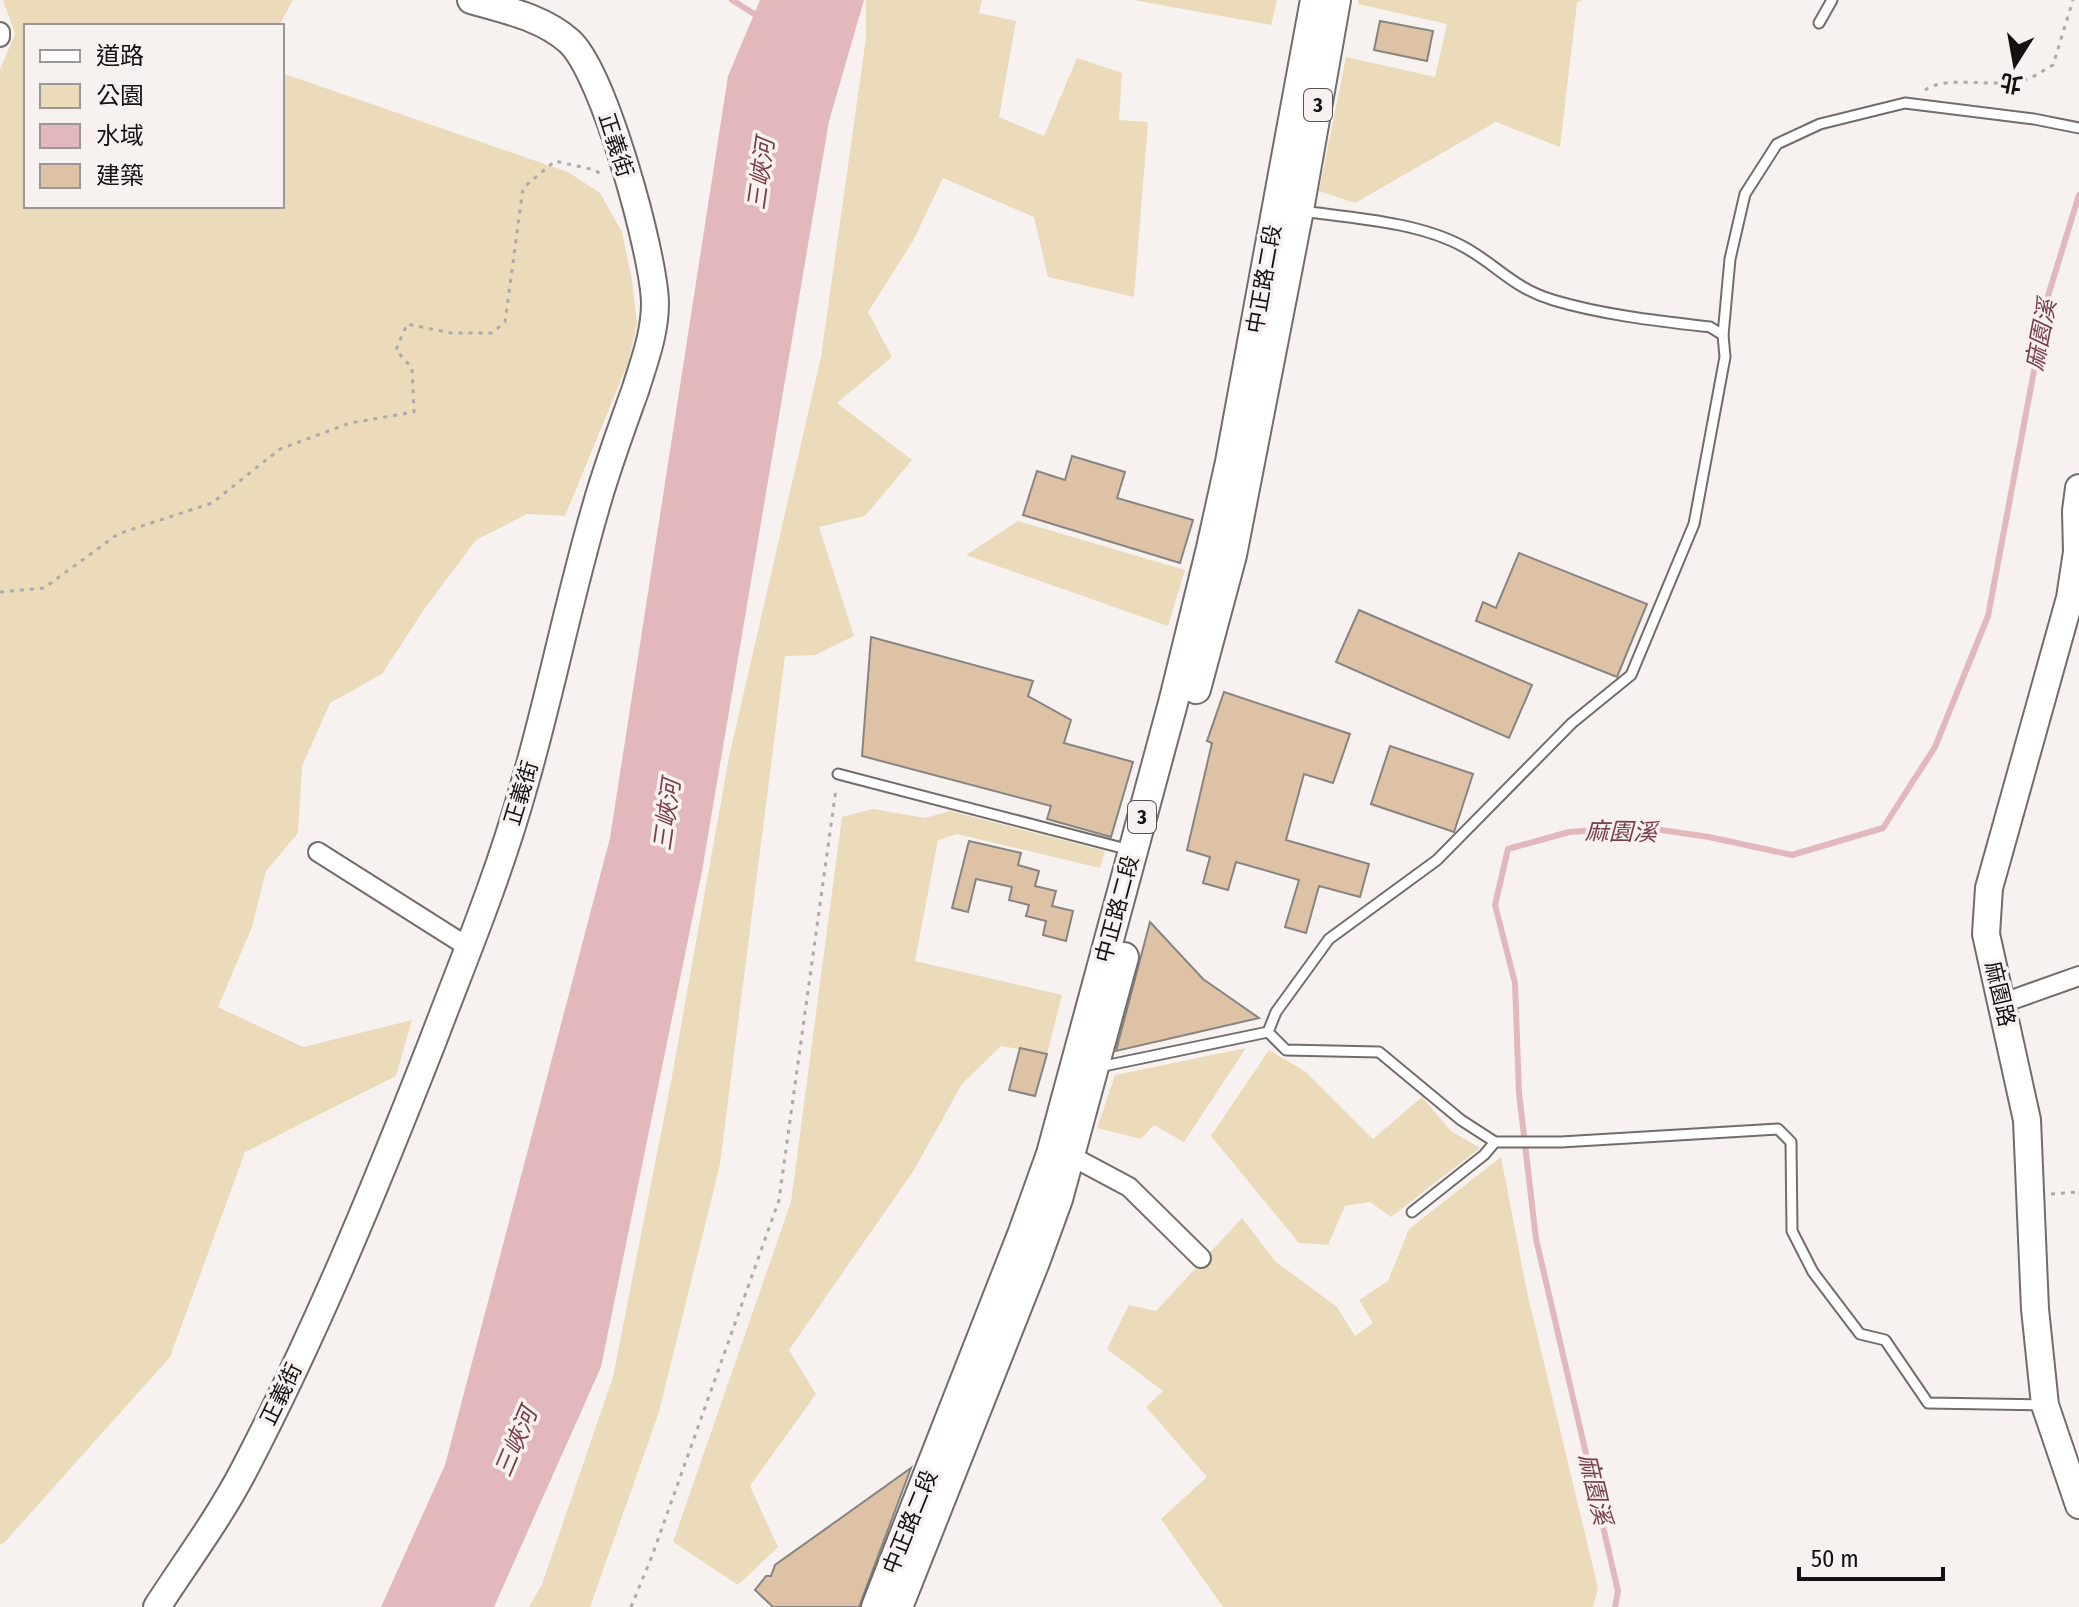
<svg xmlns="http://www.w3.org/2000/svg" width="2079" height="1607" font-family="'Fira Sans Condensed','Noto Sans TC',sans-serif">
  <rect width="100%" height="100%" fill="#f7f2f0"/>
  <!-- green -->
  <g fill="#ebdbbb">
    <path d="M3 0H293L279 26H26V206H282V73L568 172 600 193 622 232 632 280 637 324 628 363 565 516 527 514 476 540 425 608 382 674 330 703 302 766 298 833 266 871 252 927 218 1007 303 1047 412 1020 396 1076 245 1152 170 1357 4 1543 0 1544V69L15 34Z"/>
    <path d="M866 0H982L979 13 1016 21 999 117 1044 136 1077 58 1122 73 1119 120 1148 122 1134 297 1048 277 1034 217 943 178 913 241 868 312 892 357 837 403 912 460 865 516 819 527 854 636 815 655 785 656 720 1164 659 1412 590 1607H529L542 1584 613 1377 671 1082 729 757 821 357 866 38Z"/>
    <path d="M1133 0H1277L1271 25Z"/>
    <path d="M1358 0H1582L1577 3 1560 147 1496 122 1355 203 1319 191 1346 57 1435 77 1447 24 1358 4Z"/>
    <path d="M1018 521 1185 570 1168 626 966 555Z"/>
    <path d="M873 809 925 818 950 811 1105 851 1100 868 957 834 938 840 915 961 1062 995 1047 1054 1001 1046 962 1084 914 1170 789 1350 816 1394 750 1486 778 1547 738 1585 673 1542 791 1202 842 817Z"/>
    <path d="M1246 1048 1184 1142 1154 1125 1141 1139 1097 1128 1115 1075Z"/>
    <path d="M1269 1050 1306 1072 1373 1139 1422 1097 1451 1131 1480 1148 1391 1217 1370 1202 1345 1206 1328 1245 1299 1243 1211 1136Z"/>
    <path d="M1501 1157 1527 1292 1598 1588 1593 1607H1223L1161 1519 1207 1477 1146 1407 1163 1391 1107 1349 1129 1305 1156 1311 1242 1218 1275 1261 1337 1307 1355 1336 1373 1323 1359 1300 1388 1281 1409 1229Z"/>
  </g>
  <!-- water -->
  <path fill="#e3b8bc" d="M760 0H864L829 121 702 871 601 1367 494 1607H381L445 1465 610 838 728 76Z"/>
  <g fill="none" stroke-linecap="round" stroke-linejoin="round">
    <!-- stream -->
    <g stroke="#e3b8bc" stroke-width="6">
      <path d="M732 0 759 17"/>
      <path d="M1615 1607 1618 1591 1536 1239 1519 1093 1515 983 1495 905 1508 849 1569 832 1641 827 1709 837 1792 855 1883 828 1935 747 1988 616 2048 296 2079 195"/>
    </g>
  </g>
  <!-- building -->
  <g fill="#dec2a6" stroke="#888481" stroke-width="2">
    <path d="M1380 21 1433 31 1427 61 1374 50Z"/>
    <path d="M1072 456 1125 472 1117 498 1193 520 1180 563 1023 515 1037 471 1065 480Z"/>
    <path d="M1519 553 1647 604 1617 677 1476 621 1483 602 1496 608Z"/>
    <path d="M1359 610 1532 685 1509 738 1336 662Z"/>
    <path d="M871 637 1033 681 1028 696 1071 720 1064 743 1133 762 1111 837 1047 819 1051 806 862 756Z"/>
    <path d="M1224 692 1350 734 1333 783 1304 774 1286 840 1369 864 1360 897 1319 886 1306 933 1285 927 1299 880 1236 862 1228 890 1203 883 1210 857 1187 850 1212 743 1207 741Z"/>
    <path d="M1390 746 1473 774 1454 832 1371 804Z"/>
    <path d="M969 841 1021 853 1018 865 1039 871 1035 886 1056 891 1052 906 1073 911 1066 941 1043 935 1046 921 1026 916 1029 905 1009 900 1012 887 976 879 968 912 952 908Z"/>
    <path d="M1150 922 1203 979 1259 1018 1116 1051Z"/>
    <path d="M1020 1048 1047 1054 1035 1096 1009 1090Z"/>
    <path d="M911 1468 859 1607H773L755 1590 766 1576H771L775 1565Z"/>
  </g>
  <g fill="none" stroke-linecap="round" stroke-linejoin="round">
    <defs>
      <g id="lane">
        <path d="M1819 23 1832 0"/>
        <path d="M1302 211C1353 218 1419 222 1464 247 1497 265 1513 288 1553 300 1603 315 1658 321 1710 327L1723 335"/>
        <path d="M838 774 1130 850"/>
        <path d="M1099 1067 1268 1032"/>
        <path d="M1412 1212 1484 1155 1495 1142"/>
        <path d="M2042 1405 1928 1403 1885 1340 1860 1334 1813 1272 1792 1231 1791 1142 1778 1129 1561 1142H1495L1461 1120 1379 1052 1286 1050 1268 1032 1276 1012 1329 939 1437 860 1572 723 1631 675 1694 524 1725 357 1723 335 1730 259 1745 194 1777 144 1820 124 1905 103 2034 119 2079 128"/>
      </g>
      <g id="street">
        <path d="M0 32V37"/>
        <path d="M318 852 468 947"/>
        <path d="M2003 1003 2079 976"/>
        <path d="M1071 1156 1129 1187 1201 1258"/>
      </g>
      <g id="secondary">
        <path d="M2079 488 2076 511 2077 552 2070 598 1989 888 1986 934 2027 1120 2035 1309 2045 1405 2079 1505"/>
        <path d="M157 1607C186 1562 219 1518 244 1470 316 1332 375 1188 432 1043 464 959 499 875 523 789 550 697 568 602 595 510 606 470 621 430 635 391 644 362 655 334 655 303 654 254 604 72 569 41 542 17 505 10 471 0"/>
      </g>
      <g id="primary">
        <path d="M1196 689 1232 555 1299 210 1336 0"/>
        <path d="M876 1607 1023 1232 1051 1154 1173 703 1211 548 1230 462 1315 0"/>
        <path d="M898 1607 1035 1262 1058 1199 1124 957"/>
      </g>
    </defs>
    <!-- lane casing -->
    <use href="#lane" stroke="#726d6b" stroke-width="13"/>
    <!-- street casing -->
    <use href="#street" stroke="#726d6b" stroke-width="22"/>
    <!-- secondary casing -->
    <use href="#secondary" stroke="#726d6b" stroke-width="30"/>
    <!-- primary casing -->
    <use href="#primary" stroke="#726d6b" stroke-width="32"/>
    <!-- path -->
    <g stroke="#aeaaa9" stroke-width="3" stroke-dasharray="4 6" stroke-linecap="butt">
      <path d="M1925 90C1948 74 1996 89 2025 80 2034 77 2044 70 2053 65L2073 0"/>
      <path d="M0 592 44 588 118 534 212 503 280 449 350 423 414 412 412 368 396 350 407 324 451 333H492L505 322 523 188 555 161 595 170 603 176"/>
      <path d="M2051 1194 2079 1192"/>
      <path d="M631 1607 652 1556 779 1200 836 789"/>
    </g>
    <!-- lane -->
    <use href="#lane" stroke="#fff" stroke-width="9"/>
    <!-- street -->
    <use href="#street" stroke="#fff" stroke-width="18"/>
    <!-- secondary -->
    <use href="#secondary" stroke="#fff" stroke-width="26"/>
    <!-- primary -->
    <use href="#primary" stroke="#fff" stroke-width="28"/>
  </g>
  <g text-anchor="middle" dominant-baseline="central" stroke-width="7" stroke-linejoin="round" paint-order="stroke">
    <!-- shield labels -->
    <g fill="#f7f2f0" stroke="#575454" stroke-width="2">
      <rect x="1304" y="89" width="28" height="32" rx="6"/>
      <rect x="1128" y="801" width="28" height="32" rx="6"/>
    </g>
    <g font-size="20" font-weight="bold" fill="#131111">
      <text x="1318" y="105">3</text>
      <text x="1142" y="817">3</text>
    </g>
    <!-- street labels -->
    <g font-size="22" fill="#131111" stroke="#f7f2f0">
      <text transform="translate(616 145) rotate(72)">正義街</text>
      <text transform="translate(1264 279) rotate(-80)">中正路二段</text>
      <text transform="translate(521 793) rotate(-73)">正義街</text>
      <text transform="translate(1117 909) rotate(-75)">中正路二段</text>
      <text transform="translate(2000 994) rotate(77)">麻園路</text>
      <text transform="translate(281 1394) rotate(-64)">正義街</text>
      <text transform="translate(910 1522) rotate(-68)">中正路二段</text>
    </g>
    <!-- water labels -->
    <g font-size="24" font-style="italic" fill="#793f48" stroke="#f7f2f0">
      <text transform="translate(761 174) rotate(-82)">三峽河</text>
      <text transform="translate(2041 335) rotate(-79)">麻園溪</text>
      <text transform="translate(667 815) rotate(-82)">三峽河</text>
      <text transform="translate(1621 832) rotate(1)">麻園溪</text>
      <text transform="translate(516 1442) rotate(-67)">三峽河</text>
      <text transform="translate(1595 1489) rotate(77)">麻園溪</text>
    </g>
  </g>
  <!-- legend -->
  <rect x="24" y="24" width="260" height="184" fill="#f7f2f0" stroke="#9c9897" stroke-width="2"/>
  <rect x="40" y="50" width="40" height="12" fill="#ffffff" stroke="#9c9897" stroke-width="2"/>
  <text x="96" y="64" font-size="24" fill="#131111">道路</text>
  <rect x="40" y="84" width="40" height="24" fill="#ebdbbb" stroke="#9c9897" stroke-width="2"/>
  <text x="96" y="104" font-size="24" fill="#131111">公園</text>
  <rect x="40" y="124" width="40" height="24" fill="#e3b8bc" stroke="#9c9897" stroke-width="2"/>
  <text x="96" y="144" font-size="24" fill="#131111">水域</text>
  <rect x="40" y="164" width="40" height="24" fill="#dec2a6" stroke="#9c9897" stroke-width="2"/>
  <text x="96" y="184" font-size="24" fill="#131111">建築</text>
  <!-- north arrow -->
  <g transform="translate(2015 64) rotate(191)" stroke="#f7f2f0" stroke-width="6" paint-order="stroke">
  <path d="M0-6L14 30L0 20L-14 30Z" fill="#131111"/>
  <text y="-12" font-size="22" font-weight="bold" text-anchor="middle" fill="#131111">北</text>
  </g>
  <!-- scale -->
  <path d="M1799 1567v12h144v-12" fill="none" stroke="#131111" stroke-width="4"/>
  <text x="1811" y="1567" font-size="24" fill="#131111" stroke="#f7f2f0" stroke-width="6" paint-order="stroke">50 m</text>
</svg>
